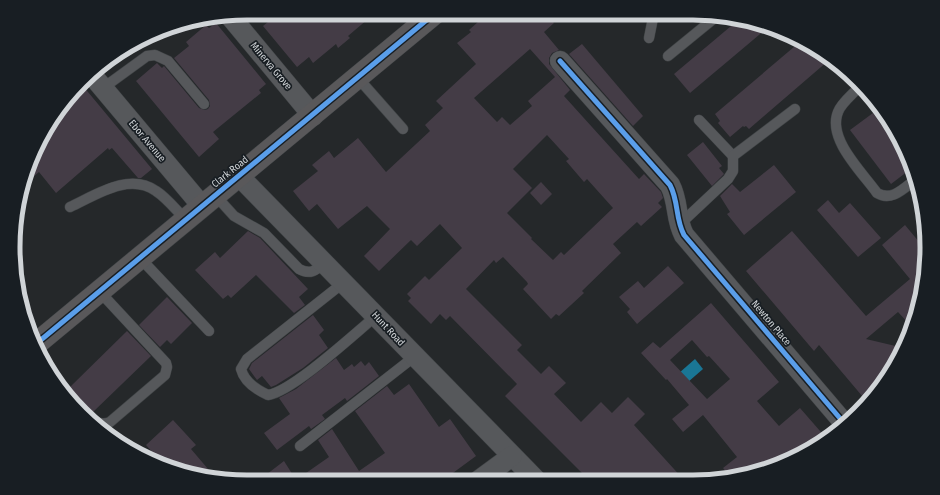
<svg xmlns="http://www.w3.org/2000/svg" width="940" height="495" font-family="'Fira Sans Condensed',sans-serif">
  <rect width="100%" height="100%" fill="#25282a"/>
  <!-- water -->
  <path fill="#1a7695" d="M695 359 703 369 680 389 671 380Z"/>
  <!-- building -->
  <g fill="#443c46" fill-rule="evenodd">
    <path d="M279 13H375L348 36 350 38 338 48 336 44 313 63 309 57 297 67 263 26Z"/>
    <path d="M488 13H545L554 23 544 32 559 50 552 53 549 58V64L570 90 564 96 639 179 644 174 661 192 663 198 658 203 662 207 641 226 637 222 613 244 621 253 582 291 584 293 559 316 556 314 551 319 523 289 528 284 527 282 503 257 496 263 494 260 466 289 522 345 517 350 541 374 549 366 566 383 554 394 581 422 601 402 612 413 628 397 645 414 634 425 684 480H589L505 396 517 384 450 316 446 320 440 314 431 324 408 301 411 298 407 294 425 276 429 280 462 248 440 224 417 246 411 240 379 271 364 256 390 229 367 206 338 229 317 204 309 211 293 191 318 171 312 165 329 151 334 158 358 138 386 172 430 131 425 125 443 108 436 101 476 64 457 43 471 32 469 30ZM530 49 555 77 528 101 532 106 510 125 502 117 497 122 474 98ZM547 135 569 159 566 161 584 182 587 179 613 208 564 255 561 252 553 260 531 239 532 238 507 213 532 188 513 169Z"/>
    <path d="M737 21 766 29 690 93 674 74Z"/>
    <path d="M216 23 266 84 259 90 261 93 213 132 219 139 199 157 136 81 157 63 162 68 164 66 199 108 205 110 208 109 210 106 209 100 174 58 189 46 186 42 206 25 209 28Z"/>
    <path d="M801 41 828 61 749 129 746 126 744 127 743 126 730 137 718 123 720 121 715 114Z"/>
    <path d="M582 44 643 116 633 126 569 54Z"/>
    <path d="M83 86 152 169 141 178H138L112 148 109 150 108 148 56 193 39 172 21 187 50 122 72 105 68 100Z"/>
    <path d="M873 113 912 168 891 184 850 130Z"/>
    <path d="M703 142 722 166 719 168 724 174 712 186 687 155Z"/>
    <path d="M774 165 796 192 744 235 727 214 730 212 720 196 732 184 740 192Z"/>
    <path d="M541 182 552 194 541 205 530 193Z"/>
    <path d="M828 200 839 213 850 203 881 238 858 257 817 210Z"/>
    <path d="M905 225 925 249 926 263 910 325 898 312 866 339 904 348 868 403 819 345 814 351 746 271 792 231 866 316 910 279 882 245Z"/>
    <path d="M248 231 260 238 308 289 299 297 305 305 294 313 256 275 231 298 228 295 223 299 195 270 215 252 220 258Z"/>
    <path d="M668 266 684 283 637 324 627 312 630 309 619 297 638 281 644 288Z"/>
    <path d="M167 297 192 323 171 344 167 340 160 347 139 325Z"/>
    <path d="M711 303 779 382 757 401 779 426 800 408 827 439 823 442 782 464 731 478 723 468 737 457 703 415 683 432 672 419 689 405 667 379 666 380 641 353 653 342 660 348ZM692 340 707 357 709 356 730 379 707 399 670 360Z"/>
    <path d="M313 315 324 330 319 335 328 348 303 368 276 385 271 387 262 376 257 380 249 369 252 363Z"/>
    <path d="M127 331 151 356 93 412 68 389Z"/>
    <path d="M336 358 344 370 352 364 354 367 361 361 365 366 369 362 379 376 347 401 345 398 322 415 325 419 311 429 309 426 277 450 264 433 290 414 279 398 296 389Z"/>
    <path d="M409 384 439 427 450 419 476 456 442 481H258L284 461 296 480 329 457 318 440 332 429 359 471 385 453 355 411 387 386 394 395Z"/>
    <path d="M173 420 196 445 191 449 214 476 161 462 146 445Z"/>
  </g>
  <g fill="none" stroke-linecap="round" stroke-linejoin="round">
    <defs>
      <g id="lane">
        <path d="M649 38 654 13"/>
        <path d="M668 56 717 16"/>
        <path d="M358 78 403 129"/>
        <path d="M860 86C853 94 841 103 838 112 827 139 862 172 877 193 892 202 904 188 916 179"/>
        <path d="M103 88 147 56 155 55 168 61 204 104"/>
        <path d="M699 120 733 156"/>
        <path d="M215 195 234 216 264 233 299 269C310 275 315 271 325 263"/>
        <path d="M70 207C96 195 129 172 156 191 167 198 176 210 185 219"/>
        <path d="M679 225 728 179 733 171V156L795 109"/>
        <path d="M140 258 209 331"/>
        <path d="M343 283 247 359 241 369C244 381 257 390 268 395 293 391 353 335 376 316"/>
        <path d="M77 406C86 415 96 428 110 422L165 375 167 367 166 363 100 292"/>
        <path d="M300 446 414 357"/>
      </g>
      <g id="street">
        <path d="M230 16 313 116"/>
        <path d="M560 61 670 185C679 202 675 218 684 235L844 423"/>
        <path d="M92 75 202 206"/>
        <path d="M239 176 537 481"/>
        <path d="M478 481 512 456"/>
      </g>
      <path id="secondary" d="M36 344 435 13"/>
    </defs>
    <!-- lane casing -->
    <use href="#lane" stroke="#404446" stroke-width="11"/>
    <!-- street casing -->
    <use href="#street" stroke="#404446" stroke-width="21"/>
    <!-- secondary casing -->
    <use href="#secondary" stroke="#404446" stroke-width="23"/>
    <!-- lane -->
    <use href="#lane" stroke="#56585b" stroke-width="10"/>
    <!-- street -->
    <use href="#street" stroke="#56585b" stroke-width="20"/>
    <!-- secondary -->
    <use href="#secondary" stroke="#59585a" stroke-width="22"/>
    <defs>
      <g id="cycleway">
        <path d="M560 61 670 185C679 202 675 218 684 235L844 423"/>
        <path d="M36 344 435 13"/>
      </g>
    </defs>
    <!-- cycleway casing -->
    <use href="#cycleway" stroke="#181e23" stroke-width="8"/>
    <!-- cycleway -->
    <use href="#cycleway" stroke="#5a9eea" stroke-width="5"/>
  </g>
  <g text-anchor="middle" dominant-baseline="central" stroke-width="3.5" stroke-linejoin="round" paint-order="stroke">
    <!-- street labels -->
    <g font-size="10" fill="#d0d4d7" stroke="#181e23">
      <text transform="translate(271 66) rotate(50)">Minerva Grove</text>
      <text transform="translate(147 141) rotate(50)">Ebor Avenue</text>
      <text transform="translate(230 172) rotate(-39)">Clark Road</text>
      <text transform="translate(771 323) rotate(50)">Newton Place</text>
      <text transform="translate(388 329) rotate(47)">Hunt Road</text>
    </g>
  </g>
  <!-- crop -->
  <path d="M0 0H940V495H0ZM247 20H693A227 227 0 0 1 920 247V248A227 227 0 0 1 693 475H247A227 227 0 0 1 20 248V247A227 227 0 0 1 247 20Z" fill="#181e23" fill-rule="evenodd"/>
  <path fill="none" stroke="#d0d4d7" stroke-width="5" d="M247 20H693A227 227 0 0 1 920 247V248A227 227 0 0 1 693 475H247A227 227 0 0 1 20 248V247A227 227 0 0 1 247 20Z"/>
</svg>
